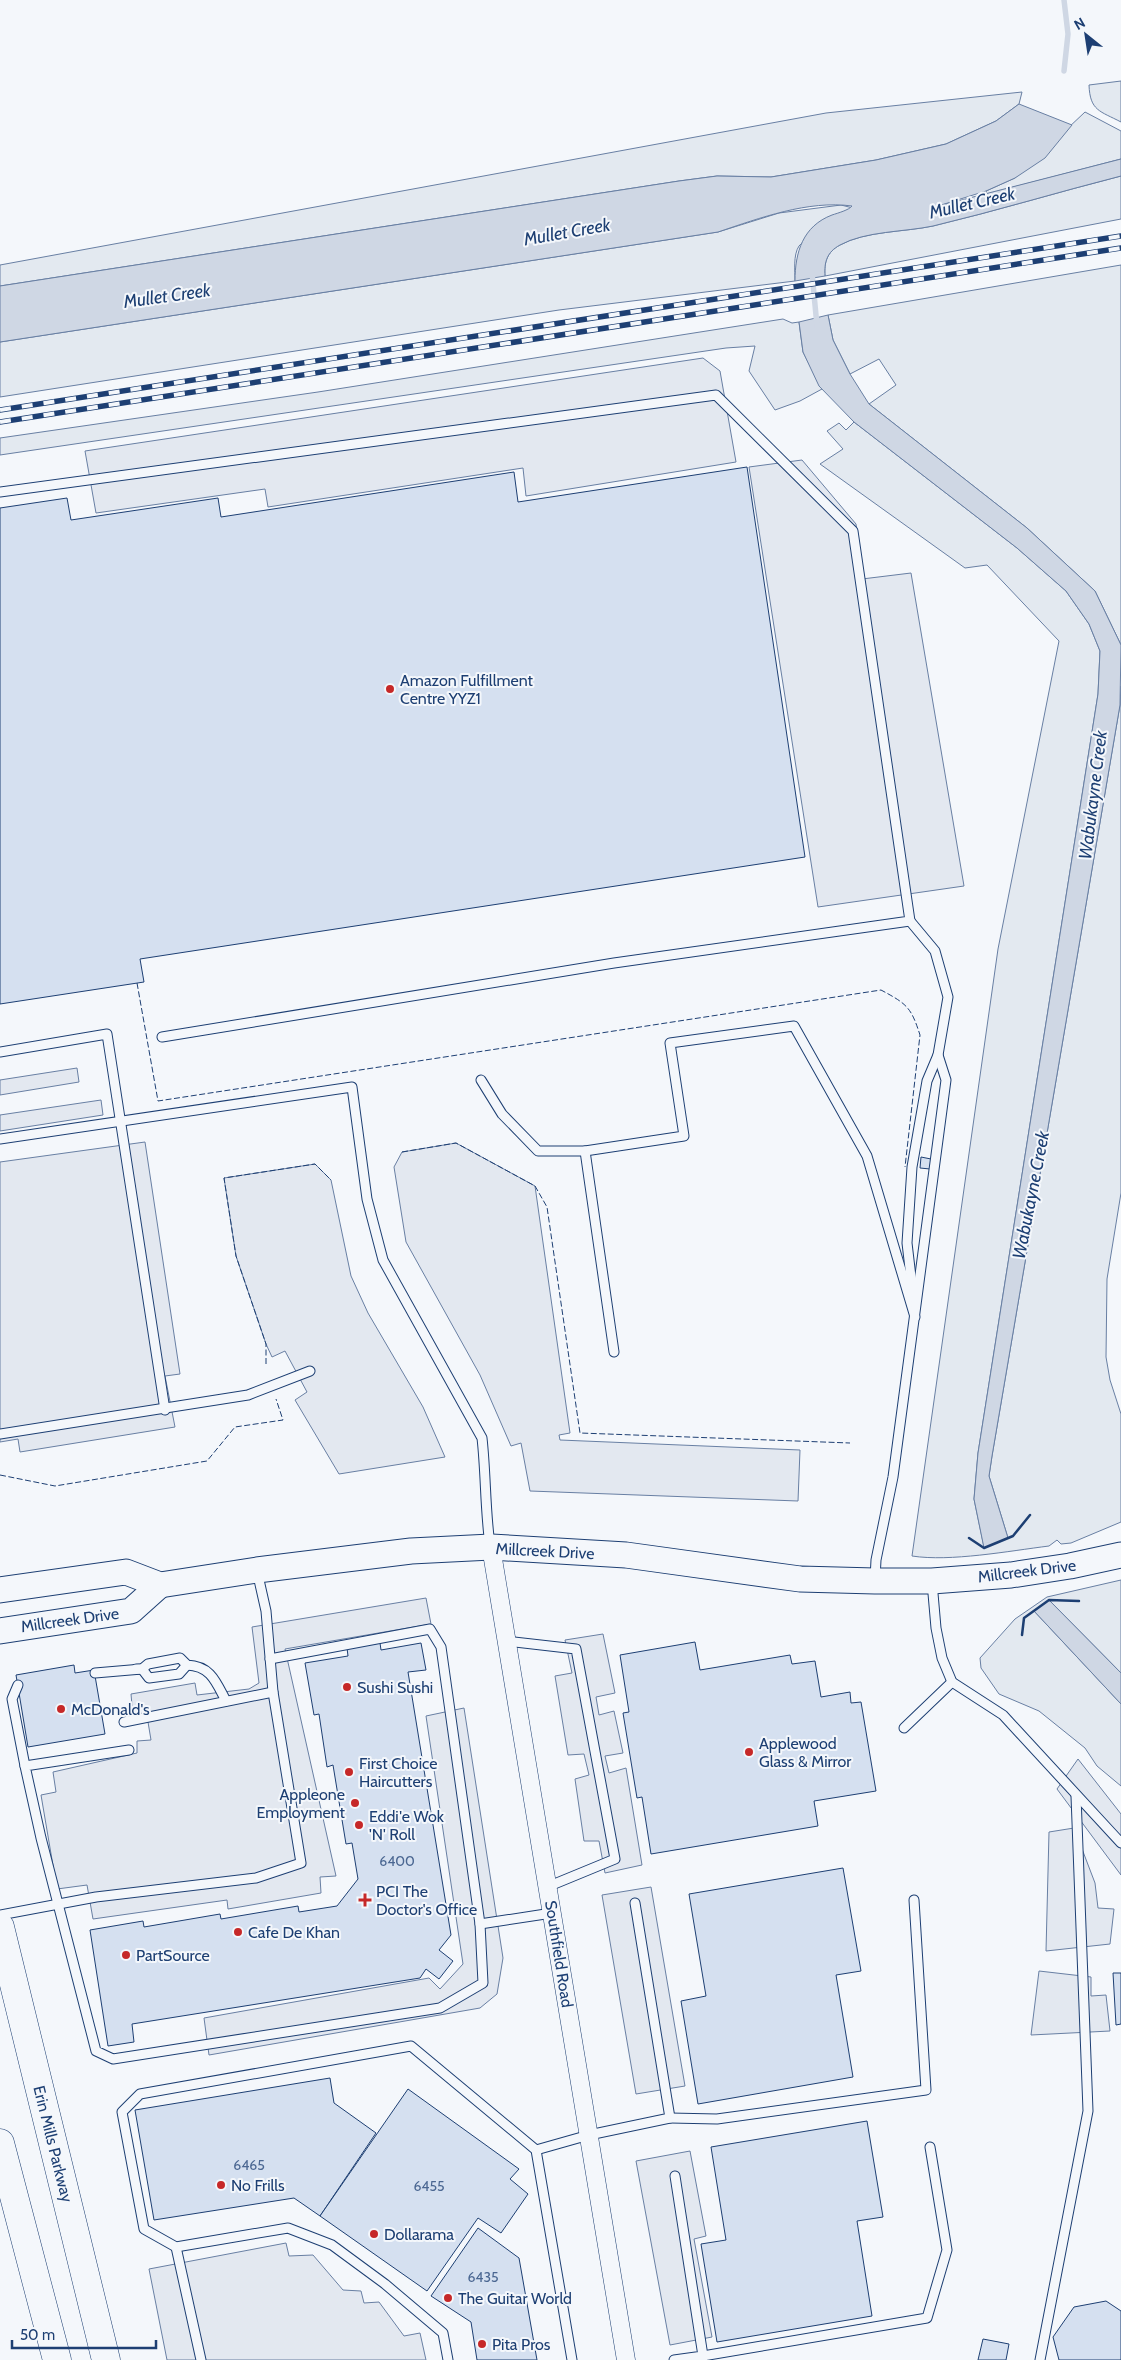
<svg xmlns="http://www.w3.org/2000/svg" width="1121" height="2360" font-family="Cabin,sans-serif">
  <rect width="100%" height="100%" fill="#f4f7fb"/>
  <!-- green -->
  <g fill="#e3e9f0" stroke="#687fa3">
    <path d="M1121 81V122C1100 111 1090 111 1089 85Z"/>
    <path d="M1022 92 1019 104 996 121 946 144 876 160 771 177 717 176 679 181 0 286V265L826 113Z"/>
    <path d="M1085 112 1121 131V159L987 194 986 191 1015 178Z"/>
    <path d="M1121 176V219L825 276C824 262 827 252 840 245 865 231 905 232 933 226 996 211 1058 192 1121 176Z"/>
    <path d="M841 205 853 208C840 212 808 236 799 246 793 255 795 271 795 281L559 310 0 397V342L718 232 779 213Z"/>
    <path d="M1121 265V645L1095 591 1027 528 869 404 896 385 879 359 850 374 833 340 828 315Z"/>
    <path d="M783 319 792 323 799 322 803 352 822 389 800 401 775 410 749 371 755 346 726 348 0 455V438L318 392Z"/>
    <path d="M854 422 1017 548 1066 591 1089 624 1100 651 1098 694 978 1453 974 1499 984 1547 1008 1538 989 1476 992 1456 1120 705 1121 686V1193L1107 1279 1106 1357 1110 1380 1121 1414V1522L1071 1543 1061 1544 1057 1540 1049 1546C1009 1551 950 1562 912 1556L998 949 1059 641 987 565 965 568 820 464 843 449 827 431 839 423 846 430Z"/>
    <path d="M1121 1580V1673L1049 1600 1034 1611 1121 1704V1786L1097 1766 1085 1748 1039 1711 999 1694 981 1668 980 1658 1015 1619 1047 1597Z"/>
  </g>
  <!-- parking -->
  <g fill="#e3e8f0" stroke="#687fa3">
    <path d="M703 358 720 371 736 462 526 496 523 468 268 507 265 489 96 513 85 451Z"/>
    <path d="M802 460 856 524 862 579 911 573 964 886 818 907 749 467Z"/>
    <path d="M77 1068 79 1082 0 1095V1080Z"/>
    <path d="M101 1100 103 1115 0 1131V1115Z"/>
    <path d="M145 1142 180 1374 165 1376 175 1427 20 1452 18 1439 0 1442V1162Z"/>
    <path d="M456 1143 535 1186 570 1433 559 1435 560 1440 800 1450 798 1501 530 1491 521 1443 511 1446 480 1375 406 1242 394 1167 402 1152Z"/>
    <path d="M315 1164 331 1180 351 1276 368 1313 423 1407 445 1457 339 1474 295 1400 307 1392 285 1351 272 1357 266 1344 236 1256 224 1178Z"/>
    <path d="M426 1598 431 1624 285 1649 336 1876 320 1877 321 1893 228 1909 227 1900 93 1919 87 1885 57 1889 41 1795 56 1792 53 1772 137 1753V1741L151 1740 147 1716 133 1717 131 1694 195 1683 197 1695 249 1689 259 1683 252 1627Z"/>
    <path d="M603 1634 615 1693 596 1697 599 1715 614 1711 623 1753 605 1756 609 1773 626 1768 642 1865 605 1873 599 1841H584L575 1779 589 1775 584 1754 568 1755 555 1676 572 1673 565 1640Z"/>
    <path d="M464 1708 503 1958 497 1994 480 2008 209 2055 204 2018 429 1978 440 1989 463 1964 426 1716Z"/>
    <path d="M1078 1759 1121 1814V1875L1057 1789Z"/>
    <path d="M1074 1828 1095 1883 1098 1908 1114 1909 1110 1944 1046 1951 1049 1832Z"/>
    <path d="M651 1887 685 2086 636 2094 602 1895Z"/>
    <path d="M1039 1971 1091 1977V1996L1106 1995 1110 2031 1031 2035Z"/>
    <path d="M690 2151 706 2236 694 2239 712 2337 670 2345 636 2161Z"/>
    <path d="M286 2243 289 2256 313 2255 343 2290 361 2291 364 2303 379 2302 404 2336 420 2333 426 2360H167L149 2269Z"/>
  </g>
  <!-- water -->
  <g fill="#cfd7e4" stroke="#687fa3">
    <path d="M1019 104 1072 125 1045 158 1015 178 986 191 938 206 1121 159V176C1058 192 996 211 933 226 905 232 865 231 840 245 827 252 824 262 825 276L795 281C795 252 803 226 832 215 838 213 849 210 852 206 808 200 760 218 718 232L0 342V286L679 181 717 176 771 177 876 160 946 144 996 121Z"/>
    <path d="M828 315 833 340 850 374 869 404 1027 528 1095 591 1121 645 1120 705 992 1456 989 1476 1008 1538 984 1548 974 1499 978 1453 1098 694 1100 651 1089 624 1066 591 1017 548 854 422 819 386 803 352 799 322Z"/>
    <path d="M1049 1600 1121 1673V1704L1034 1611Z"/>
  </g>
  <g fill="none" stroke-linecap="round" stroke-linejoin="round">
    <!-- stream -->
    <g stroke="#cfd7e4" stroke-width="5.5">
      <path d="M1064 71 1068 34 1064 0"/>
      <path d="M812 273 817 326"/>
    </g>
  </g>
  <!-- building -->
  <g fill="#d5e0f0" stroke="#1d3f73">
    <path d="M747 467 805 857 140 959 144 982 0 1004V508L67 498 71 520 218 498 221 517 514 472 518 502Z"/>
    <path d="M921 1157 931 1159 930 1169 920 1168Z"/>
    <path d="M695 1642 700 1670 790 1655 792 1664 815 1661 821 1697 850 1692 851 1703 861 1702 876 1791 814 1801 818 1826 651 1854 642 1797 637 1798 623 1713 629 1712 620 1655Z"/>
    <path d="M380 1643 381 1650 421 1643 426 1670 408 1672 451 1935 439 1950 453 1961 439 1979 426 1969 420 1978 132 2024 134 2042 108 2046 90 1930 143 1921 144 1927 220 1914 221 1919 298 1906 299 1912 337 1906 358 1879 352 1843 346 1844 333 1765 327 1767 319 1714 314 1715 305 1663 348 1656 347 1648Z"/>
    <path d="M74 1665 75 1673 94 1670 105 1734 28 1747 16 1675Z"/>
    <path d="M843 1868 861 1971 836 1975 853 2077 698 2104 681 2001 706 1996 689 1894Z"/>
    <path d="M1113 1973H1121V2024L1116 2025Z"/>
    <path d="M330 2078 334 2103 376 2133 320 2216 294 2198 154 2220 135 2110Z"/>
    <path d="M408 2089 519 2169 510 2179 528 2194 501 2233 478 2218 427 2291 320 2216Z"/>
    <path d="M867 2121 883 2217 857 2221 872 2316 717 2342 701 2244 726 2240 711 2147Z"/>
    <path d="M478 2228 519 2258 537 2360H477L471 2322 431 2296Z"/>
    <path d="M1106 2301 1121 2311V2360H1059L1053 2337 1074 2307Z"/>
    <path d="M983 2339 1009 2344 1006 2360H978Z"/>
  </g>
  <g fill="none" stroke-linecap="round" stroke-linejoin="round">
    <defs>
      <g id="lane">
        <path d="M0 492 716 395 853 531 910 921 614 963 162 1037"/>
        <path d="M910 921 935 951 948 997 938 1055 927 1081 912 1167 907 1243 913 1294"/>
        <path d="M0 1052 107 1034 165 1410"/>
        <path d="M481 1080 502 1114 538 1151H585L684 1136 670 1043 794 1026 867 1156 915 1317"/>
        <path d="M0 1139 352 1087 367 1199 383 1260 482 1438C486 1474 485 1509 490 1545"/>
        <path d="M585 1151 614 1352"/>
        <path d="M0 1434 248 1395 310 1371"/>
        <path d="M875 1579 876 1560 893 1477 946 1080 938 1055"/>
        <path d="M932 1582 936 1628 942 1658 952 1682 1003 1715 1121 1843"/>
        <path d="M506 1641 576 1649 615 1859 547 1887"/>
        <path d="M136 1669H142L149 1678 179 1674 187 1665"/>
        <path d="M95 1673 142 1669 148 1664 180 1658 187 1665C211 1666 216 1682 226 1701"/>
        <path d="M18 1685 12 1699 25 1766"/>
        <path d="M124 1722 273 1692"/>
        <path d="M904 1728 952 1682"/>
        <path d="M129 1750 25 1766 41 1838 96 2051 113 2059 440 2008 483 1983 480 1924 441 1647 430 1629 270 1659"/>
        <path d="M0 1915 96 1897 256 1878 301 1863 273 1692 266 1611 257 1571"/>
        <path d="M480 1924 552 1913"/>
        <path d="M670 2118 717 2119 926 2090 914 1900"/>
        <path d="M536 2150 589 2135 670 2118 635 1903"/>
        <path d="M176 2247 201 2360"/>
        <path d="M703 2356 927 2318 947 2250 930 2147"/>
        <path d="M448 2360 443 2333 385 2284 332 2245 288 2228 176 2247 144 2229 122 2112 140 2094 411 2046 536 2150 572 2360"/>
        <path d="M674 2360 703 2356 675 2176"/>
        <path d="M1040 2360 1088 2111 1076 1796"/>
      </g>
      <path id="street" d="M491 1547 626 2360"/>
      <g id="secondary">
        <path d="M0 1590 126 1572 160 1585 257 1570 411 1551 491 1547 626 1555 800 1579 875 1581H932L1011 1575 1070 1566 1121 1555"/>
        <path d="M0 1631 131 1611 160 1585"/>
      </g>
      <g id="primary">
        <path d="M0 1927 106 2360"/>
        <path d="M0 2143 57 2360"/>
      </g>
    </defs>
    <!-- lane casing -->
    <use href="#lane" stroke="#1d3f73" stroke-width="11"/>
    <!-- street casing -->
    <use href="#street" stroke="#1d3f73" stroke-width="19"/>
    <!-- secondary casing -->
    <use href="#secondary" stroke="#1d3f73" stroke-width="27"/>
    <!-- primary casing -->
    <use href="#primary" stroke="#1d3f73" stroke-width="29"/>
    <!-- lane -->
    <use href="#lane" stroke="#f4f7fb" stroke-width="9"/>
    <!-- street -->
    <use href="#street" stroke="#f4f7fb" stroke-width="18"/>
    <!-- secondary -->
    <use href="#secondary" stroke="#f4f7fb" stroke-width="25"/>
    <!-- primary -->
    <use href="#primary" stroke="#f4f7fb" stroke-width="28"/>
    <defs>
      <g id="rail">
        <path d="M0 410 1121 236"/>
        <path d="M0 422 1121 248"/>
      </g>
    </defs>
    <!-- rail casing -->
    <use href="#rail" stroke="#1d3f73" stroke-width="5.5"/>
    <!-- rail -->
    <use href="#rail" stroke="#f4f7fb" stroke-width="4" stroke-dasharray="11" stroke-linecap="butt"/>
    <!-- fence -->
    <g stroke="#1d3f73" stroke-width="1" stroke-dasharray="6 2.5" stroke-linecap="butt">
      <path d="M137 983 158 1101 881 990C907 1004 911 1007 920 1035L905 1167"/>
      <path d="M402 1152 456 1143 535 1186 547 1207 580 1433 850 1443"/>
      <path d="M266 1364V1344L236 1256 224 1178 315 1164 331 1180"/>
      <path d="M0 1475 55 1486 207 1461 235 1427 283 1420 276 1399"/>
    </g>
    <!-- wall -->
    <g stroke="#1d3f73" stroke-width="2.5">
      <path d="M969 1538 984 1548 1013 1536 1030 1515"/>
      <path d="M1022 1635 1024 1618 1049 1600 1079 1601"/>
    </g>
  </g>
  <!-- markers -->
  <g fill="#c62828" stroke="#f4f7fb" stroke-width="2">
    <circle cx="390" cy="689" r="5"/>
    <circle cx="347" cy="1687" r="5"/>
    <circle cx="61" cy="1709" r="5"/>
    <circle cx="749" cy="1752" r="5"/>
    <circle cx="349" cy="1772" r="5"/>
    <circle cx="355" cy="1803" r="5"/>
    <circle cx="359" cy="1825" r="5"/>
    <path d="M362.5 1892.5h5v5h5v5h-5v5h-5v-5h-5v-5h5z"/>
    <circle cx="238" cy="1932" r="5"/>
    <circle cx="126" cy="1955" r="5"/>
    <circle cx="221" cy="2185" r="5"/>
    <circle cx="374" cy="2234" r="5"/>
    <circle cx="448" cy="2298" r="5"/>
    <circle cx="482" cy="2344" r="5"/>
  </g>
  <g text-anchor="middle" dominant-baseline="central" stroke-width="4" stroke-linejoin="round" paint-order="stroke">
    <!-- number labels -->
    <g font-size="14" fill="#4b6792">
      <text x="397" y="1861">6400</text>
      <text x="249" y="2165">6465</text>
      <text x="429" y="2186">6455</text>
      <text x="483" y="2277">6435</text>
    </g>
    <!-- poi labels -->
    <g font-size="16" fill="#1d3f73" stroke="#f4f7fb" text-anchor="start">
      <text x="400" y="680">Amazon Fulfillment<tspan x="400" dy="18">Centre YYZ1</tspan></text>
      <text x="357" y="1687">Sushi Sushi</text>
      <text x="71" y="1709">McDonald's</text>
      <text x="759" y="1743">Applewood<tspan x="759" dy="18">Glass &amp; Mirror</tspan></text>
      <text x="359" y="1763">First Choice<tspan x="359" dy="18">Haircutters</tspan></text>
      <text x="345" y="1794" text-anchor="end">Appleone<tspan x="345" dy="18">Employment</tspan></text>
      <text x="369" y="1816">Eddi'e Wok<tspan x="369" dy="18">'N' Roll</tspan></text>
      <text x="376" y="1891">PCI The<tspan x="376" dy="18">Doctor's Office</tspan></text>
      <text x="248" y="1932">Cafe De Khan</text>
      <text x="136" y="1955">PartSource</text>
      <text x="231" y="2185">No Frills</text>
      <text x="384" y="2234">Dollarama</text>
      <text x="458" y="2298">The Guitar World</text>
      <text x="492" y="2344">Pita Pros</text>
    </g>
    <!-- street labels -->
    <g font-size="16" fill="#1d3f73" stroke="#f4f7fb">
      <text transform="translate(545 1551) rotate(3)">Millcreek Drive</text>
      <text transform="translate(1027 1571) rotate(-7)">Millcreek Drive</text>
      <text transform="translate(70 1620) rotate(-8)">Millcreek Drive</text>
      <text transform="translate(559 1954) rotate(81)">Southfield Road</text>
      <text transform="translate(53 2144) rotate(76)">Erin Mills Parkway</text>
    </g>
    <!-- water labels -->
    <g font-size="18" font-style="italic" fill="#1d3f73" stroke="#f4f7fb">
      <text transform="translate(972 203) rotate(-13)">Mullet Creek</text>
      <text transform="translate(567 232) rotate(-10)">Mullet Creek</text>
      <text transform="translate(167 296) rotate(-8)">Mullet Creek</text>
      <text transform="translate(1093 795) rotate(-83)">Wabukayne Creek</text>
      <text transform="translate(1031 1195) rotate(-79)">Wabukayne Creek</text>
    </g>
  </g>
  <!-- north arrow -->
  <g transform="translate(1086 35) rotate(330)" stroke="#f4f7fb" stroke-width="4" paint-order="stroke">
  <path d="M0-4L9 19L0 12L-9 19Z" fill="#1d3f73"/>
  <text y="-8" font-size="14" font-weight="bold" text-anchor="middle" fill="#1d3f73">N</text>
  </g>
  <!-- scale -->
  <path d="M12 2340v8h144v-8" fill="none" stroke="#1d3f73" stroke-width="2.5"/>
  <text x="20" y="2340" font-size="15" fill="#1d3f73" stroke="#f4f7fb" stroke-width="4" paint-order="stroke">50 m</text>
</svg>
